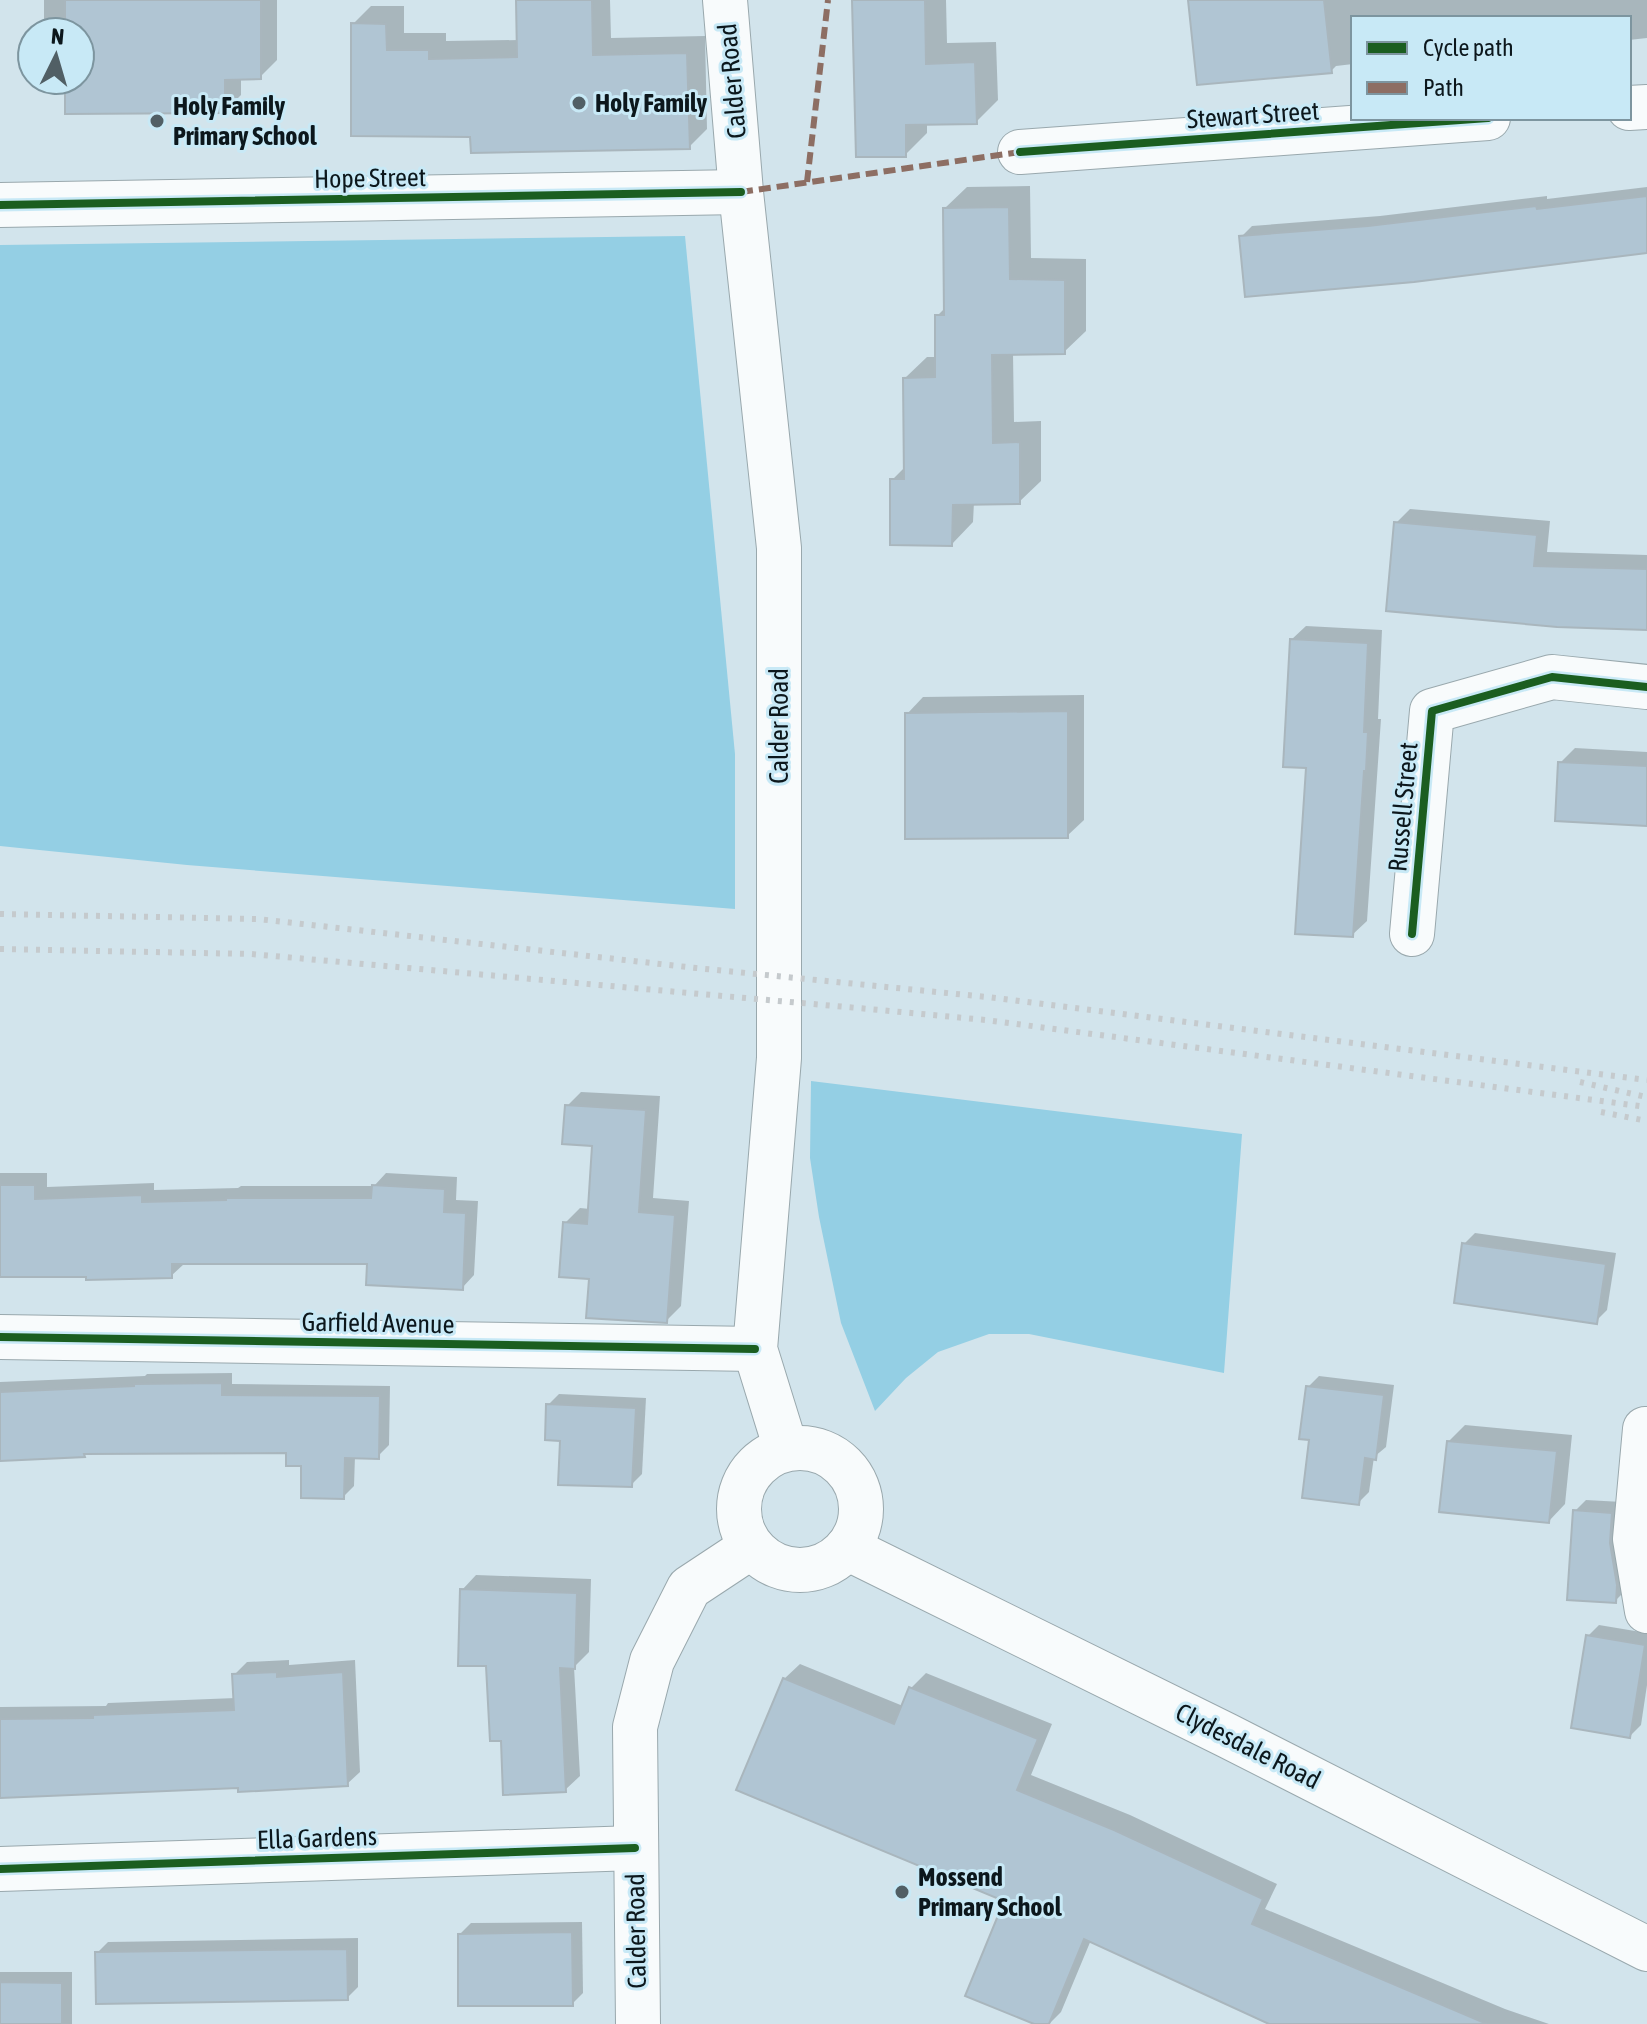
<svg xmlns="http://www.w3.org/2000/svg" width="1647" height="2024" font-family="'Asap Condensed',sans-serif">
  <rect width="100%" height="100%" fill="#d2e4ec"/>
  <!-- green -->
  <g fill="#94cfe4">
    <path d="M685 236 735 754V909L187 865 0 846V245Z"/>
    <path d="M811 1081 1242 1134 1224 1373 1029 1334H989L938 1352 906 1378 875 1411 841 1323 819 1217 810 1158Z"/>
  </g>
  <!-- shadow -->
  <g fill="#0003">
    <path d="M44 0H277V60L260 77 241 78V95L225 111 67 80H80V32H44Z"/>
    <path d="M518 0H610L611 38 705 36 707 129 689 147 472 135 353 24 371 6H404V33H446V41L519 40Z"/>
    <path d="M854 0H946L947 43 996 42 998 100 976 122 927 123V133L905 155Z"/>
    <path d="M1190 0H1647V38L1629 40V18H1353V64L1336 66 1331 71Z"/>
    <path d="M1030 186 1031 258 1086 259V331L1064 352 1013 353 1014 422 1041 421V481L1019 502H974L973 522 952 544 892 480 906 466 905 378 927 357H937V316L946 307 945 208 967 187Z"/>
    <path d="M1647 187V251L1241 237 1252 226 1380 216 1547 196V199Z"/>
    <path d="M1410 509 1550 521 1547 552 1647 555V628L1396 523Z"/>
    <path d="M1306 626 1382 630 1378 719H1381L1367 921 1352 935 1308 766 1291 640Z"/>
    <path d="M1084 695V820L1067 836 907 714 923 697Z"/>
    <path d="M1575 748 1647 752V824L1560 763Z"/>
    <path d="M581 1092 660 1096 653 1198 689 1201 681 1306 666 1321 591 1277 565 1223 580 1208 590 1209 594 1144 567 1106Z"/>
    <path d="M0 1173H47V1187L154 1183V1190L238 1188 241 1186H374L386 1173 457 1177 456 1200 478 1201 474 1275 462 1288 369 1262 184 1264 171 1276 0 1275Z"/>
    <path d="M1475 1233 1616 1253 1607 1310 1596 1321 1464 1244Z"/>
    <path d="M232 1373V1384L390 1386 389 1445 378 1456H355L354 1486 343 1497 288 1451 87 1452 84 1455 0 1459V1382L145 1376 147 1374Z"/>
    <path d="M1319 1376 1394 1385 1386 1447 1374 1457 1369 1492 1358 1503 1311 1439 1308 1387Z"/>
    <path d="M559 1394 646 1398 642 1474 631 1485 562 1439 548 1405Z"/>
    <path d="M1465 1425 1572 1435 1565 1504 1549 1521 1449 1441Z"/>
    <path d="M1586 1500 1622 1502 1626 1590 1615 1601 1575 1511Z"/>
    <path d="M476 1575 591 1579 589 1652 574 1667 580 1776 565 1790 503 1739 488 1665 462 1590Z"/>
    <path d="M1599 1625 1647 1633V1685L1641 1725 1630 1736 1588 1636Z"/>
    <path d="M289 1660V1665L355 1660 360 1772 347 1784 239 1786 0 1796V1707L106 1706 108 1703 236 1698 234 1675 247 1662Z"/>
    <path d="M800 1664 903 1706 911 1688 926 1673 1052 1724 1031 1775 1130 1815 1277 1884 1265 1909 1505 2009 1549 2024H1268L1255 2018 1256 2016 1091 1940 1061 2012 1049 2024H1039L1007 1900 784 1679Z"/>
    <path d="M582 1922 583 1993 572 2004 460 1934 471 1923Z"/>
    <path d="M358 1938V1987L347 1998 97 1953 108 1942Z"/>
    <rect x="0" y="1972" width="72" height="52"/>
  </g>
  <!-- building -->
  <g fill="#b0c5d3" stroke="#a9b6bd" stroke-width="2">
    <path d="M65 0H261V79L225 80V113L65 114V80H80V32H65Z"/>
    <path d="M516 0H592L593 55 687 53 690 149 471 153 470 137 351 136V23L386 24 387 50H429V59L517 57Z"/>
    <path d="M852 0H925L926 64 975 62 977 124 906 125V157H856Z"/>
    <path d="M1188 0H1324L1332 73 1197 85Z"/>
    <path d="M1647 196V253L1414 282 1245 297 1239 236 1368 226 1536 206 1537 209Z"/>
    <path d="M1009 207 1010 279 1065 280V354L992 355 993 443 1020 442V504L953 505 952 546 890 545V479H904L903 378 935 377V315H944L943 208Z"/>
    <path d="M1394 522 1537 535 1534 566 1647 569V630L1557 627 1386 611Z"/>
    <path d="M1290 639 1368 643 1364 732H1368L1366 771H1364L1353 937 1295 934 1306 768 1283 767Z"/>
    <path d="M1068 711V838L905 839V713Z"/>
    <path d="M1558 762 1647 766V826L1555 821Z"/>
    <path d="M565 1105 646 1110 639 1212 675 1215 667 1323 586 1318 589 1279 559 1277 563 1222 587 1224 592 1146 562 1144Z"/>
    <path d="M0 1185H35V1199L142 1195V1202L226 1200V1198H371L372 1185 445 1189 444 1212 466 1213 463 1290 366 1285 367 1264H172V1278L86 1280V1277H0Z"/>
    <path d="M1462 1243 1606 1264 1597 1324 1454 1303Z"/>
    <path d="M222 1383V1395L380 1396 379 1459 345 1458 344 1499 301 1498V1466H286V1453L84 1454 85 1457 0 1461V1392L134 1386V1384Z"/>
    <path d="M1306 1386 1384 1395 1376 1460 1365 1458 1359 1505 1302 1498 1309 1440 1299 1439Z"/>
    <path d="M546 1404 636 1408 632 1487 558 1485 560 1441 545 1440Z"/>
    <path d="M1447 1441 1557 1451 1549 1523 1439 1512Z"/>
    <path d="M1573 1510 1612 1513 1610 1543 1617 1585 1616 1603 1567 1600Z"/>
    <path d="M460 1589 577 1593 575 1669 560 1668 566 1792 503 1795 501 1741H490L486 1666H458Z"/>
    <path d="M1586 1635 1645 1645 1630 1738 1571 1728Z"/>
    <path d="M277 1672V1677L343 1672 348 1786 238 1792V1788L0 1798V1719L93 1718V1715L234 1710 232 1674Z"/>
    <path d="M783 1678 894 1724 909 1687 1038 1739 1017 1790 1114 1830 1263 1899 1252 1924 1487 2024H1269L1084 1939 1049 2024H1034L965 1996 1004 1901 736 1790Z"/>
    <path d="M572 1932 573 2006H458V1934Z"/>
    <path d="M347 1949 348 2000 96 2004 95 1952Z"/>
    <path d="M0 1982 62 1983V2024H0Z"/>
  </g>
  <g fill="none" stroke-linecap="round" stroke-linejoin="round">
    <defs>
      <g id="minor">
        <path d="M1629 108 1647 107"/>
        <path d="M1020 152 1488 118"/>
        <path d="M0 205 741 192"/>
        <path d="M1412 934 1432 711 1552 677 1647 687"/>
        <path d="M0 1337 755 1349"/>
        <path d="M1647 1430 1645 1429 1635 1539 1647 1611"/>
        <path d="M0 1869 635 1848"/>
        <path d="M638 2024 635 1727 652 1661 689 1588 751 1547"/>
      </g>
      <g id="major">
        <path d="M725 0 741 192 779 548V1058L755 1349 786 1449"/>
        <circle cx="800" cy="1509" r="61"/>
        <path d="M847 1548 1226 1735 1647 1949"/>
      </g>
    </defs>
    <!-- minor casing -->
    <use href="#minor" stroke="#99a8ad" stroke-width="46"/>
    <!-- major casing -->
    <use href="#major" stroke="#99a8ad" stroke-width="46"/>
    <!-- minor -->
    <use href="#minor" stroke="#f8fbfc" stroke-width="44"/>
    <!-- major -->
    <use href="#major" stroke="#f8fbfc" stroke-width="44"/>
    <!-- rail -->
    <g stroke="#c5cacd" stroke-width="6" stroke-dasharray="4 8" stroke-linecap="butt">
      <path d="M0 914 258 919 696 968 987 997 1647 1080"/>
      <path d="M0 949 251 954 869 1009 986 1020 1647 1107"/>
      <path d="M1580 1082 1646 1097"/>
      <path d="M1601 1112 1647 1121"/>
    </g>
    <!-- quiet -->
    <g stroke="#8d6e63" stroke-width="6" stroke-dasharray="12 6" stroke-linecap="butt">
      <path d="M807 182 828 0"/>
      <path d="M741 192 1020 152"/>
    </g>
    <defs>
      <g id="cycleway">
        <path d="M1020 152 1488 118"/>
        <path d="M0 205 741 192"/>
        <path d="M1412 934 1432 711 1552 677 1647 687"/>
        <path d="M0 1337 755 1349"/>
        <path d="M0 1869 635 1848"/>
      </g>
    </defs>
    <!-- cycleway casing -->
    <use href="#cycleway" stroke="#c8e9f6" stroke-width="13"/>
    <!-- cycleway -->
    <use href="#cycleway" stroke="#1b5e20" stroke-width="8"/>
  </g>
  <!-- markers -->
  <g fill="#515f65" stroke="#c8e9f6" stroke-width="3">
    <circle cx="579" cy="103" r="8"/>
    <circle cx="157" cy="121" r="8"/>
    <circle cx="902" cy="1892" r="8"/>
  </g>
  <g text-anchor="middle" dominant-baseline="central" stroke-width="6" stroke-linejoin="round" paint-order="stroke">
    <!-- street labels -->
    <g font-size="26" fill="#0c171c" stroke="#c8e9f6">
      <text transform="translate(732 81) rotate(-95)">Calder Road</text>
      <text transform="translate(1253 115) rotate(-4)">Stewart Street</text>
      <text transform="translate(370 178) rotate(-1)">Hope Street</text>
      <text transform="translate(779 726) rotate(-90)">Calder Road</text>
      <text transform="translate(1403 807) rotate(-85)">Russell Street</text>
      <text transform="translate(378 1323) rotate(1)">Garfield Avenue</text>
      <text transform="translate(1248 1746) rotate(27)">Clydesdale Road</text>
      <text transform="translate(317 1838) rotate(-2)">Ella Gardens</text>
      <text transform="translate(636 1931) rotate(-91)">Calder Road</text>
    </g>
    <!-- poi labels -->
    <g font-size="26" font-weight="bold" fill="#0c171c" stroke="#c8e9f6" text-anchor="start">
      <text x="595" y="103">Holy Family</text>
      <text x="173" y="106">Holy Family<tspan x="173" dy="30">Primary School</tspan></text>
      <text x="918" y="1877">Mossend<tspan x="918" dy="30">Primary School</tspan></text>
    </g>
  </g>
  <!-- legend -->
  <rect x="1351" y="16" width="280" height="104" fill="#c8e9f6" stroke="#7d959f" stroke-width="2"/>
  <rect x="1367" y="42" width="40" height="12" fill="#1b5e20" stroke="#7d959f" stroke-width="2"/>
  <text x="1423" y="56" font-size="24" fill="#0c171c">Cycle path</text>
  <rect x="1367" y="82" width="40" height="12" fill="#8d6e63" stroke="#7d959f" stroke-width="2"/>
  <text x="1423" y="96" font-size="24" fill="#0c171c">Path</text>
  <!-- north arrow -->
  <g transform="translate(56 56) rotate(5)"><circle r="38" fill="#c8e9f6" stroke="#7d959f" stroke-width="2"/>
  <path d="M0-6L14 30L0 20L-14 30Z" fill="#515f65"/>
  <text y="-12" font-size="22" font-weight="bold" text-anchor="middle" fill="#0c171c">N</text>
  </g>
</svg>
